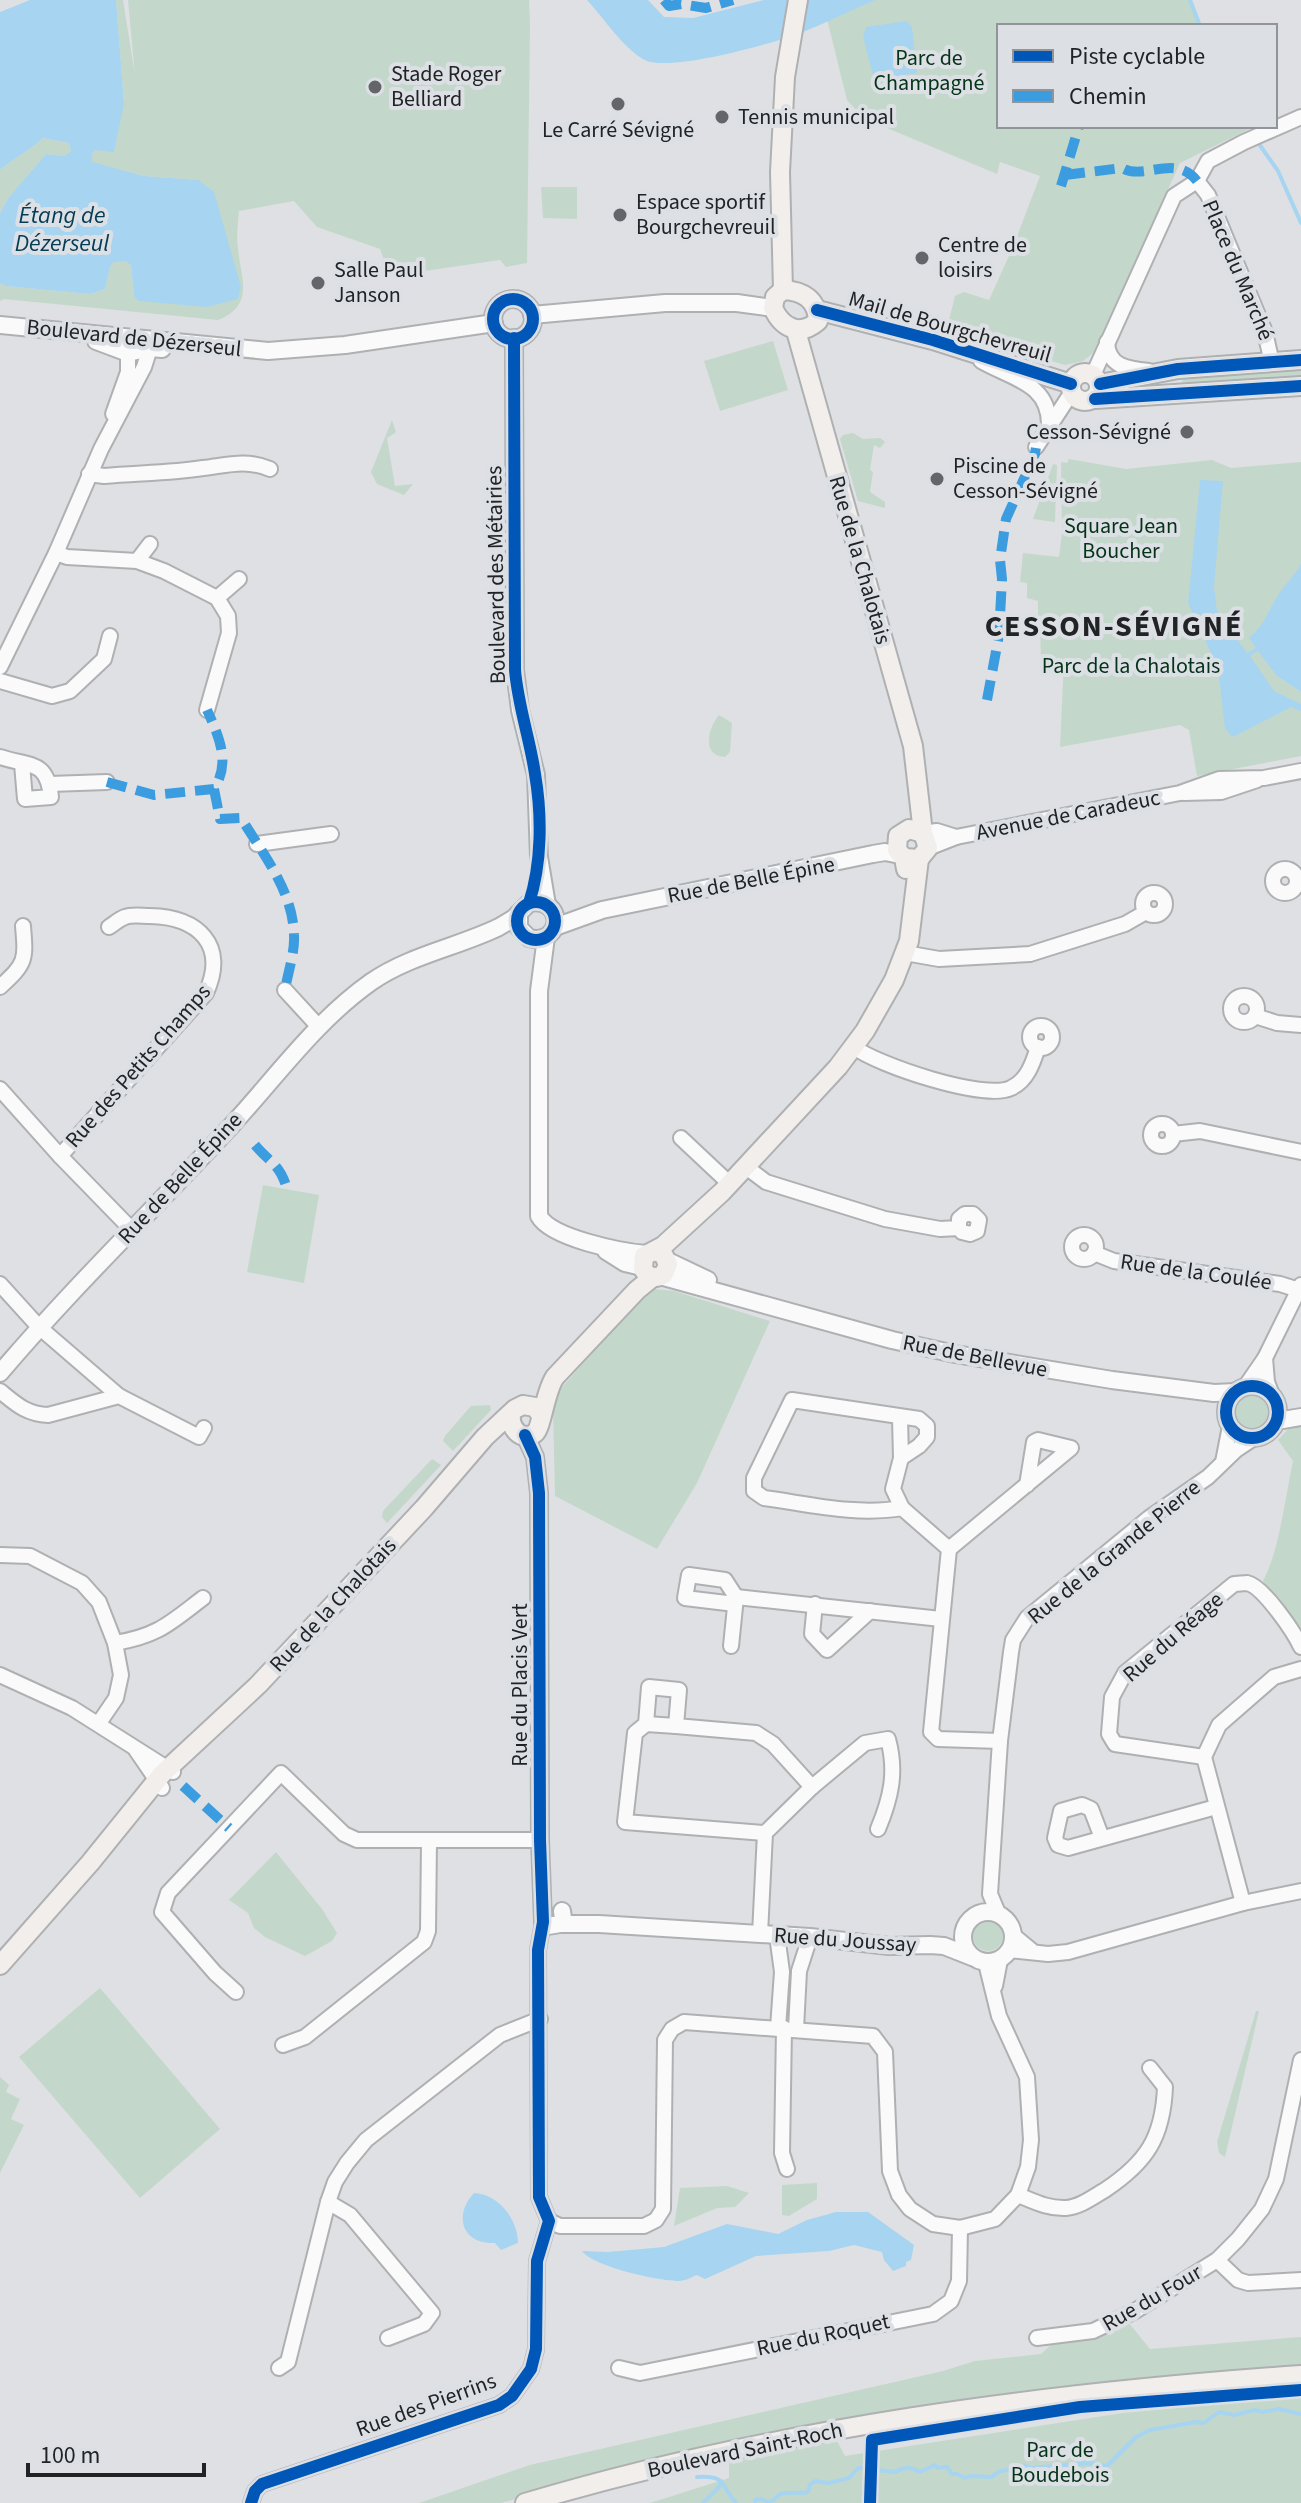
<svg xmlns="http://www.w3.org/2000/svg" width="1301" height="2503" font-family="'Source Sans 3',sans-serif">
  <rect width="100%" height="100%" fill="#dee0e3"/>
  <!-- green -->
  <g fill="#c3d8ca">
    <path d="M116 0H123L135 75 128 0H529L530 24 527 263 506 267 500 260 390 276 380 249 317 227 294 201 239 211C238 223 236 237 238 249 241 279 255 305 218 320L4 299 0 301V283L7 286 90 294 105 289 110 267 115 261H127L131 265 134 296 197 180 144 176 92 163V155L124 103Z"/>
    <path d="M876 0H1190L1200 26H999V126H1246L1249 129 1180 163 1093 353 1083 361 1065 365 952 332 947 328 955 296 964 292 989 300 1013 247 1040 176 1000 162 997 174 863 118 847 100 827 19Z"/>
    <path d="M43 138 69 143 71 151 64 156 46 154 9 197 0 213V170C14 158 29 151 43 138Z"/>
    <path d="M541 187H577V219L543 218Z"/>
    <path d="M773 341 788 390 720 411 704 361Z"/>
    <path d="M1301 365V382L1183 389 1182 373Z"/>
    <path d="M392 420 396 432 387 438 395 486 413 484 404 495 377 484 371 472Z"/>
    <path d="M853 433 863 439 880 438 888 444 885 442 880 448 874 445 870 470 873 472 870 492 885 502V508L858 501 840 439 843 435Z"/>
    <path d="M1069 459 1126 469 1212 460 1231 468 1301 462V563L1294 578 1280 593 1263 626 1277 676 1301 692V756L1197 776 1189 730 1180 725 1060 747 1064 660 1041 658 1040 630 1028 628 1027 619 1038 618V601L1027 598V583L1020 582 1023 553 1059 557 1062 532 1061 462 1067 463Z"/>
    <path d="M1053 464 1057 465 1055 522 1033 519Z"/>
    <path d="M719 715 732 723 730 752 725 757C701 756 708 728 719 715Z"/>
    <path d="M263 1185 319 1195 304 1283 247 1272Z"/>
    <path d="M654 1289 674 1291 770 1321 697 1483 657 1549 555 1496 553 1408 558 1392 641 1296Z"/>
    <circle cx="1253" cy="1412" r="19"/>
    <path d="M490 1405 491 1410 453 1451 443 1441 445 1436 471 1406Z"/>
    <path d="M1301 1427V1630L1263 1581C1279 1553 1286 1493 1293 1461L1278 1440 1288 1429Z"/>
    <path d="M432 1459 441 1465 387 1523 382 1517 383 1511Z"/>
    <path d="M276 1852 322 1909 337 1933 332 1941 305 1956 265 1937 254 1928 248 1913 229 1900Z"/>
    <circle cx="988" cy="1936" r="15"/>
    <path d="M100 1988 220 2129 140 2198 19 2057Z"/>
    <path d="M1256 2011H1259L1225 2157 1219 2153 1217 2142Z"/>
    <path d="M0 2077 9 2085 6 2092 20 2099 11 2119 24 2125 0 2173Z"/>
    <path d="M817 2183V2199L789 2216 782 2215V2185Z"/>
    <path d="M727 2186 749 2193 735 2207 717 2208 674 2226 680 2188Z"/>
    <path d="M1128 2322 1150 2349 1301 2337V2366L1070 2386 932 2406 806 2426 617 2471 501 2503H419L530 2465 943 2371 975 2361 1041 2354 1054 2342 1097 2337Z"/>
    <path d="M1301 2397V2503H650L729 2478V2463L837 2441 845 2456 1123 2413Z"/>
  </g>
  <!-- water -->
  <g fill="#a7d4f0">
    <path d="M30 0H116L124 103 114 152 95 150 92 155V162L144 176 198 180 214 192 241 287 238 299 207 307 139 301 134 296 131 265 126 261 114 262 110 267 105 289 90 294 6 286 0 283V213L9 197 46 154 64 156 71 151 69 143 43 138C29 151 14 158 0 170V12Z"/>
    <path d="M587 0H648L664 17 693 18 764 0H876C851 10 828 22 803 32 775 43 674 71 647 61 626 52 603 17 587 0Z"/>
    <path d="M907 21 912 27 917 73 874 79 863 37 866 27Z"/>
    <path d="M1200 480 1223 481 1214 587 1217 611 1247 653 1256 648 1249 638C1265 624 1267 613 1278 595 1285 584 1295 576 1301 563V692L1277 676 1258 651 1250 656 1274 691 1301 704V711L1291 707 1233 737 1225 729 1218 668 1188 603Z"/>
    <path d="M474 2193C499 2194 518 2220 518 2243L501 2250 495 2243C462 2244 453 2216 474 2193Z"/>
    <path d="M836 2212H868L914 2245 911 2260 906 2262V2266L893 2271 884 2260 882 2252 854 2245 829 2251 756 2256 705 2279 697 2275C692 2277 685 2281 679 2281 659 2281 594 2267 582 2251L608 2252 664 2247 727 2224 778 2234 807 2220Z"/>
  </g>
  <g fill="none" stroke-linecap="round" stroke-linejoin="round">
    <!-- stream -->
    <g stroke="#a7d4f0" stroke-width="4">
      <path d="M1190 0 1200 26"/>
      <path d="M1257 141 1278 171 1301 223"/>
      <path d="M697 2477C727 2475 720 2485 736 2503"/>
      <path d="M703 2503 719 2487 721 2481"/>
      <path d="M755 2503V2500L761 2499 768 2502 774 2500C782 2488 796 2495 808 2492L810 2485 815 2481 829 2483 849 2478 858 2468 877 2467 878 2470 895 2472C903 2467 912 2467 920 2472L935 2465 937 2468 947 2467 952 2474H957L965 2478 970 2476 992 2477C998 2470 1011 2468 1020 2471L1024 2465 1031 2468 1090 2463 1107 2466 1136 2437 1150 2430 1196 2422 1204 2423 1219 2412 1234 2415 1255 2410 1262 2412 1279 2409 1301 2414"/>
    </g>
    <defs>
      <g id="minor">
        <path d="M1197 181 1208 195 1265 332 1272 363"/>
        <path d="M1107 342C1108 367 1128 369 1149 371"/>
        <path d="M981 361C1012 379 1050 383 1049 426"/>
        <path d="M1093 375 1174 196 1197 181 1208 161 1244 142 1301 117"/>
        <path d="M113 414 128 372V353"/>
        <path d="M1036 447 1068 398 1073 395"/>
        <path d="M89 474 104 476C137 473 171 473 203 468 228 465 246 459 270 469"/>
        <path d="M56 553 67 557 137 561 164 571 217 598 228 616 229 633 207 710"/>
        <path d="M137 561 150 544"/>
        <path d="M217 598 239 579"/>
        <path d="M0 667 56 553 101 449 144 367 152 342"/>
        <path d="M0 681 52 696 70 691 104 659 110 636"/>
        <path d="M0 757C31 767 47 760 51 797L25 799 22 764"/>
        <path d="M50 784 107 782"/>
        <path d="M1184 793 1221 792 1257 780"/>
        <path d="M923 833 937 831 956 837"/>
        <path d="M257 844 331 834"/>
        <path d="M928 848 956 837 1180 793 1219 779 1264 778 1301 771"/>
        <circle cx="1285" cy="881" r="12"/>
        <circle cx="1154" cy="904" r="11"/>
        <path d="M905 953 939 959 1030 954 1125 924 1146 912"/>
        <path d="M0 987C26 963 26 961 23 926"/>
        <path d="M285 990 319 1027"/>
        <circle cx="1244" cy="1009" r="13"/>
        <path d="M1255 1016 1277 1023 1301 1025"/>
        <circle cx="1041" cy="1037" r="11"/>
        <path d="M854 1047C877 1065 985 1101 1011 1088 1027 1081 1033 1063 1038 1047"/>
        <path d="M0 1089 60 1156 131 1229"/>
        <circle cx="1162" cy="1135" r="11"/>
        <path d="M1173 1134 1200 1131 1301 1152"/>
        <path d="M681 1138 730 1184"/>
        <path d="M60 1156 206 993C228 945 198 917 150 916 142 916 132 914 125 917 119 919 114 924 109 927"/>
        <path d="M746 1167 766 1182 885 1219 940 1229 959 1228 962 1232 970 1234 977 1231 979 1220 973 1214H965L959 1219V1228"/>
        <circle cx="1084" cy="1247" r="12"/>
        <path d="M1094 1253 1114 1261 1280 1284 1299 1290"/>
        <path d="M0 1284 39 1327 119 1396"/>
        <path d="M1265 1358 1267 1382 1272 1395"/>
        <path d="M1245 1387 1265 1358 1301 1285"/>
        <path d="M0 1391C16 1404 26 1414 48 1415L119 1396 199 1437 204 1428"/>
        <path d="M900 1418 901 1458 893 1489 902 1508"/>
        <path d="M901 1458 919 1446 927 1437V1426L919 1419 792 1400 754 1478V1491L764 1498C809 1504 856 1516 902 1508L949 1549 931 1732 938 1739 1000 1741"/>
        <path d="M1223 1462 1230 1426"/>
        <path d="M949 1549 1071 1448 1038 1440 1034 1442 1027 1485"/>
        <path d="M0 1555 30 1556 82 1583 99 1602 115 1643 121 1675 116 1698 99 1723"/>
        <path d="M735 1604 685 1598 689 1575 725 1580 736 1597"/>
        <path d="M815 1604 812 1634 827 1650 870 1611"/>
        <path d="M115 1643C158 1636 170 1623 203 1598"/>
        <path d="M731 1646 736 1597 941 1619"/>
        <path d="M0 1675 72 1708 173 1772"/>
        <path d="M646 1724 676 1726"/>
        <path d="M136 1750 162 1788"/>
        <path d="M1204 1757 1115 1744 1109 1734 1112 1697 1125 1673 1234 1584C1235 1584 1246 1583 1247 1583 1263 1586 1294 1632 1301 1647"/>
        <path d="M765 1833 625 1822 635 1733 646 1724 649 1687 679 1690 676 1726 756 1733 773 1744 812 1787"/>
        <path d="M1102 1838 1091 1809 1082 1805 1061 1811 1055 1838 1058 1845 1068 1848 1216 1807"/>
        <path d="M1243 1903 1204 1757 1219 1725 1274 1677 1301 1669"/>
        <path d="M998 1913 990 1894 1000 1741 1011 1652 1013 1640 1027 1618 1149 1518 1208 1477 1236 1450 1254 1438"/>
        <path d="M760 1934 765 1833 812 1787 865 1743 888 1739C897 1772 891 1798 878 1829"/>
        <path d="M777 1935 782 1972 778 2028"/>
        <path d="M1014 1936 1031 1950"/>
        <path d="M1010 1950 1048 1954 1068 1952 1243 1903 1301 1891"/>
        <path d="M995 1986 1000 1960"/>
        <path d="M236 1992 215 1973 162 1912 168 1893 281 1773 344 1834 357 1840H540"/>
        <path d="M784 2028 782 2153 787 2169"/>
        <path d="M796 2029 799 1971 810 1937"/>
        <path d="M283 2045 305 2037 424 1942 428 1931 429 1841"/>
        <path d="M1018 2195C1033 2201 1048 2209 1066 2208 1080 2207 1093 2197 1105 2190 1147 2162 1163 2137 1165 2087L1150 2068"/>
        <path d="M328 2202 350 2215 432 2313 424 2324 388 2338"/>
        <path d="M549 2221 560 2226H644L656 2220 663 2209 665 2040 672 2029 684 2022 873 2036 885 2052 890 2171 899 2195 910 2209 933 2224 960 2228 995 2219 1018 2195 1028 2167 1031 2140 1027 2077 999 2016 986 1963"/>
        <path d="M1217 2260 1238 2280 1248 2283 1301 2280"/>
        <path d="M1037 2338 1093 2331 1135 2311 1217 2260 1238 2239 1262 2209 1276 2179 1301 2060"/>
        <path d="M279 2368 288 2362 328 2202 335 2182 347 2163 366 2140 500 2035 540 2019"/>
        <path d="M619 2368 640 2373 933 2314 951 2301 959 2281 960 2228"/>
        <path d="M251 2503 255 2491 262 2484 499 2405 512 2396 531 2369 536 2349 537 2261 549 2221 539 2197 538 1950 543 1922"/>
      </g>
      <g id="tertiary">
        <circle cx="513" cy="319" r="20"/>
        <path d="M532 315 665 303H737L773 308"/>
        <path d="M0 325 268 351 345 345 494 323"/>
        <path d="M514 338 515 670 520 710 536 775 539 857 547 905"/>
        <path d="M96 341 128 353 150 348 162 349"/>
        <path d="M555 927 602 910 873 854 885 852 900 855"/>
        <path d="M546 937 539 991V1216C551 1238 621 1252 646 1254"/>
        <path d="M606 1251 625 1263 642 1267"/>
        <path d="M668 1261 708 1280"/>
        <path d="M660 1276 892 1340 955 1354 1112 1380 1214 1393 1236 1392"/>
        <path d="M0 1373C73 1287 155 1208 232 1125 277 1076 316 1021 371 982 410 955 458 947 499 927L514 918 529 903C565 896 564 946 529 938L519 928V914"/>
        <circle cx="1252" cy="1412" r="26"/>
        <path d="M1277 1421 1301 1417"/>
        <path d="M525 1435 535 1457 539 1493 540 1840 543 1922 548 1926 560 1924 563 1918 562 1911"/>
        <circle cx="988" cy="1937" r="25"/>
        <path d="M560 1924H599L810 1937 889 1946 930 1945 944 1946 972 1957"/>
      </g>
      <g id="secondary">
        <path d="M783 290 780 172 785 77 798 0"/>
        <path d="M783 290C803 291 817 299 818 321 800 337 782 328 773 308L775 297Z"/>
        <path d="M817 310 933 340 1071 384"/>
        <path d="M796 331 913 746 923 833 928 848 919 859 904 858"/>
        <circle cx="1085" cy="387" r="14"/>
        <path d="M1100 384 1178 369 1301 360"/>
        <path d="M1095 399 1301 386"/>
        <path d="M906 869 904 858 897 850 898 836 909 829 923 833"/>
        <path d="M655 1251 663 1254 668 1264 664 1274C656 1279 648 1278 643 1269L644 1256 663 1246 722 1192 838 1067 865 1031 894 980 909 941 919 859"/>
        <path d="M511 1414C509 1427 521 1443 535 1433 542 1427 545 1391 555 1377L637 1290 653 1277"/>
        <path d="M0 1965 90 1863 162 1774 258 1685 424 1508 485 1437 515 1409 523 1405 535 1407 541 1415"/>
        <path d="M525 2503C777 2428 1040 2393 1301 2375"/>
      </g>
    </defs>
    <!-- minor casing -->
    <use href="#minor" stroke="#afb0b2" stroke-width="18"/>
    <!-- tertiary casing -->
    <use href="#tertiary" stroke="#afb0b2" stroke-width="20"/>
    <!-- secondary casing -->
    <use href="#secondary" stroke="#afb0b2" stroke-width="22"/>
    <!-- minor -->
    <use href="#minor" stroke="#fafafb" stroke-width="14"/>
    <!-- tertiary -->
    <use href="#tertiary" stroke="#fafafb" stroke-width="16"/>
    <!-- secondary -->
    <use href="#secondary" stroke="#f2eeec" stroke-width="18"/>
    <!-- quiet -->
    <g stroke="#3c9ce0" stroke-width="10" stroke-dasharray="20 10" stroke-linecap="butt">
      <path d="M664 0 669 6 681 4 706 8 733 0"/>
      <path d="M1065 175 1122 168C1144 181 1175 153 1197 181"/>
      <path d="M1061 186 1079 126"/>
      <path d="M987 700 999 635 1002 579 1000 560 1006 519 1035 454 1036 447"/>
      <path d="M107 782 154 795 214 789C231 762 219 737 207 710"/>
      <path d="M214 789 220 819 241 818C263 854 293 891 294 935 295 952 288 972 285 990"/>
      <path d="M255 1145C271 1164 280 1164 287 1189"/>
      <path d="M183 1786 229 1828"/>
    </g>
    <defs>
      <g id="cycleway">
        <circle cx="513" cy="319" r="20"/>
        <path d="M817 310 933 340 1071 384"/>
        <path d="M514 338 515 670C518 706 530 739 535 774 542 815 542 863 529 903"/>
        <path d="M1100 384 1178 369 1301 360"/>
        <path d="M1095 399 1301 386"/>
        <circle cx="536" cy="921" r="19"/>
        <circle cx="1252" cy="1412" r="26"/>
        <path d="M251 2503 255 2491 262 2484 499 2405 512 2396 531 2369 536 2349 537 2261 549 2221 539 2197 538 1950 543 1922 540 1840 539 1493 535 1457 525 1435"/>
        <path d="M870 2503 872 2440 1080 2407 1301 2390"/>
      </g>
    </defs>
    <!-- cycleway casing -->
    <use href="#cycleway" stroke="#dce0e5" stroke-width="17"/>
    <!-- cycleway -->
    <use href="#cycleway" stroke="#0057b8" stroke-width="12"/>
  </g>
  <!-- markers -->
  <g fill="#636568" stroke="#dce0e5" stroke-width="3">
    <circle cx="375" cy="87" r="8"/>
    <circle cx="618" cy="104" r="8"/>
    <circle cx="722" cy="117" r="8"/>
    <circle cx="620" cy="215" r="8"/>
    <circle cx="922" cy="258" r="8"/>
    <circle cx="318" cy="283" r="8"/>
    <circle cx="1187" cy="432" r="8"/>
    <circle cx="937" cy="479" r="8"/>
  </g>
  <g text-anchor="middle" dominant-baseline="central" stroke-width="8" stroke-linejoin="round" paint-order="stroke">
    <!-- park labels -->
    <g font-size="22" fill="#043318" stroke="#dce0e5">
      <text x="929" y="58">Parc de<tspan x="929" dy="25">Champagné</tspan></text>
      <text x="1121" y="526">Square Jean<tspan x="1121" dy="25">Boucher</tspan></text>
      <text x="1131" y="666">Parc de la Chalotais</text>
      <text x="1060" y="2450">Parc de<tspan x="1060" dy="25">Boudebois</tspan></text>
    </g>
    <!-- poi labels -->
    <g font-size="22" fill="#212325" stroke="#dce0e5" text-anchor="start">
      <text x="391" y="74">Stade Roger<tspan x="391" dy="25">Belliard</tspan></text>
      <text x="738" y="117">Tennis municipal</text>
      <text x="618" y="130" text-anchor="middle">Le Carré Sévigné</text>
      <text x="636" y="202">Espace sportif<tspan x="636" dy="25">Bourgchevreuil</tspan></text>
      <text x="938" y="245">Centre de<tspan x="938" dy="25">loisirs</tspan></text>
      <text x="334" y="270">Salle Paul<tspan x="334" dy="25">Janson</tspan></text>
      <text x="1171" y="432" text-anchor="end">Cesson-Sévigné</text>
      <text x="953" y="466">Piscine de<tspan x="953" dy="25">Cesson-Sévigné</tspan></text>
    </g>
    <!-- street labels -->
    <g font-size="22" fill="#212325" stroke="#dce0e5">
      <text transform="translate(1238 270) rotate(67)">Place du Marché</text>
      <text transform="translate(950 327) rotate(16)">Mail de Bourgchevreuil</text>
      <text transform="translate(134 338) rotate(6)">Boulevard de Dézerseul</text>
      <text transform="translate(860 560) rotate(74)">Rue de la Chalotais</text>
      <text transform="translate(496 575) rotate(-91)">Boulevard des Métairies</text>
      <text transform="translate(1068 815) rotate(-11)">Avenue de Caradeuc</text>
      <text transform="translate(751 880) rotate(-11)">Rue de Belle Épine</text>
      <text transform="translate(138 1066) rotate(-49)">Rue des Petits Champs</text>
      <text transform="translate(180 1178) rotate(-47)">Rue de Belle Épine</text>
      <text transform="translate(1196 1272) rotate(8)">Rue de la Coulée</text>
      <text transform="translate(975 1356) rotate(11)">Rue de Bellevue</text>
      <text transform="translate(1114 1552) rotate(-39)">Rue de la Grande Pierre</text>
      <text transform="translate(333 1605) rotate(-47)">Rue de la Chalotais</text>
      <text transform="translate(1173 1637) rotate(-41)">Rue du Réage</text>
      <text transform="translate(520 1685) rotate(-90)">Rue du Placis Vert</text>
      <text transform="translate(845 1940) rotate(4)">Rue du Joussay</text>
      <text transform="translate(1152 2298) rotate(-30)">Rue du Four</text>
      <text transform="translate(823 2335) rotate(-12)">Rue du Roquet</text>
      <text transform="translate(426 2405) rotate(-20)">Rue des Pierrins</text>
      <text transform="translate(745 2450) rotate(-12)">Boulevard Saint-Roch</text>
    </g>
    <!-- water labels -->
    <g font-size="24" font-style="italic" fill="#043b55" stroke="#dce0e5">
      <text x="62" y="215">Étang de<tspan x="62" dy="28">Dézerseul</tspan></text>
    </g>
    <!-- district labels -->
    <g font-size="30" font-weight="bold" letter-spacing="2" fill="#212325" stroke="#dce0e5">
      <text x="1114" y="626">CESSON-SÉVIGNÉ</text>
    </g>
  </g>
  <!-- legend -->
  <rect x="997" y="24" width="280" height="104" fill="#dce0e5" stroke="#919498" stroke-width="2"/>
  <rect x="1013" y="50" width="40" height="12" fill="#0057b8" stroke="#919498" stroke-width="2"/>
  <text x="1069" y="64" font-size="24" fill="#212325">Piste cyclable</text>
  <rect x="1013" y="90" width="40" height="12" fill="#3c9ce0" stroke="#919498" stroke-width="2"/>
  <text x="1069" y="104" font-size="24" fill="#212325">Chemin</text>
  <!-- scale -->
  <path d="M28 2463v12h176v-12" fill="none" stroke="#212325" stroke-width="4"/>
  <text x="40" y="2463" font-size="24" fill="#212325" stroke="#dce0e5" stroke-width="6" paint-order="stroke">100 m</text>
</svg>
